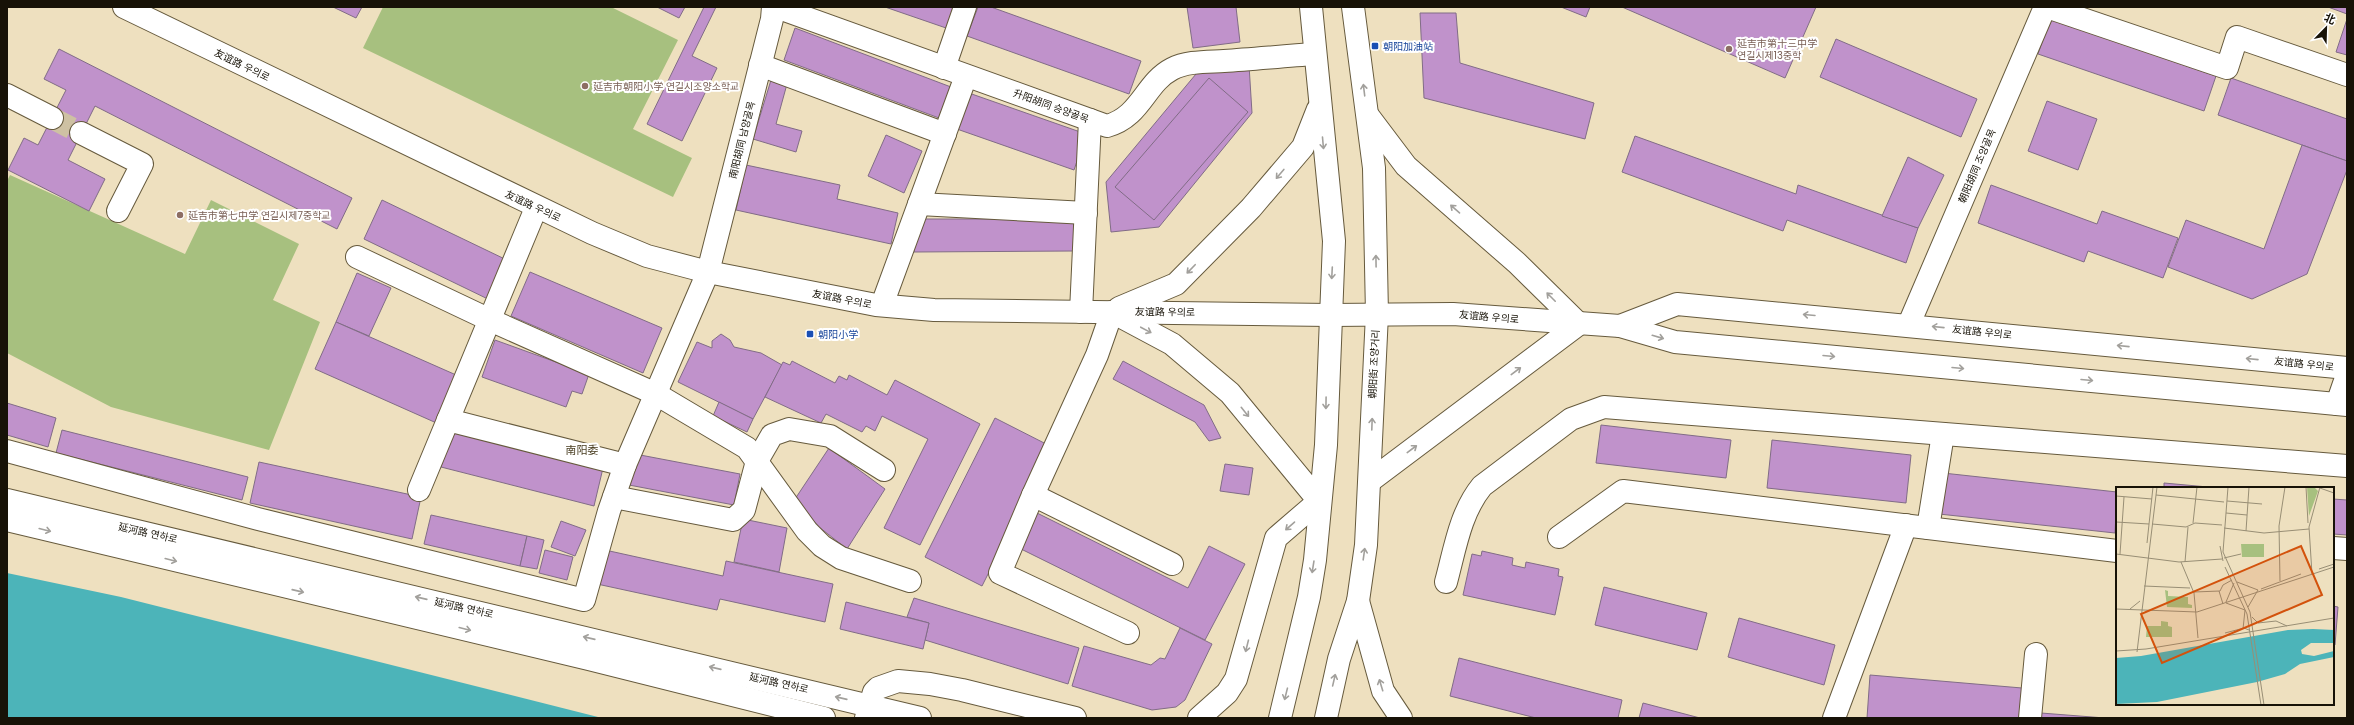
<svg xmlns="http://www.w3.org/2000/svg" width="2354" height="725" font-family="Poppins,'Noto Sans SC','Noto Sans KR',sans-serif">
  <rect width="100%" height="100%" fill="#eee0bf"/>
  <!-- green -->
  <g fill="#a7c07f">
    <path d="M383 7H611L678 40 633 129 692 158 673 197 363 48Z"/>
    <path d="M10 175 185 254 211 200 299 244 273 300 320 322 269 450 111 407 7 353V181Z"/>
  </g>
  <!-- water -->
  <path fill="#4cb4b9" d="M7 573 121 597 602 718H7Z"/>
  <!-- building -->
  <g fill="#c092cb" stroke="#816c86">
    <path d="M333 7H362L356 18Z"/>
    <path d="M657 7H685L679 18Z"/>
    <path d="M704 7H716L692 56 717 68 682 141 647 124Z"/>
    <path d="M885 7H957L949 29Z"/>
    <path d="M978 7H991L1141 61 1129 94 967 36Z"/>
    <path d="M1187 7H1236L1240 42 1193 48Z"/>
    <path d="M1561 7H1590L1586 17Z"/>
    <path d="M1622 7H1816L1785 78Z"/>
    <path d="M2328 7H2347V14Z"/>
    <path d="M1420 13H1456L1460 63 1594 103 1585 139 1424 98Z"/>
    <path d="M2050 19 2216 76 2204 111 2038 54Z"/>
    <path d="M2347 19V55L2336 52Z"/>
    <path d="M795 28 951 87 939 118 784 60Z"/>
    <path d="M1836 39 1977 99 1961 137 1820 77Z"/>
    <path d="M59 49 352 198 337 229 95 106 68 160 105 179 89 211 8 170 24 138 38 145 66 90 44 79Z"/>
    <path d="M1249 65 1252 113 1159 227 1111 232 1106 182 1201 68Z"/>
    <path d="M1209 78 1248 112 1154 220 1115 187Z"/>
    <path d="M2231 78 2347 119V161L2218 115Z"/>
    <path d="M771 80 787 84 776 124 802 131 796 152 753 139Z"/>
    <path d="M966 92 1086 134 1074 170 954 128Z"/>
    <path d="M2047 101 2097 119 2078 170 2028 151Z"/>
    <path d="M886 135 922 151 904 193 868 176Z"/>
    <path d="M1635 136 1796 194 1798 185 1918 228 1906 263 1787 220 1783 231 1622 172Z"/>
    <path d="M2302 145 2347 161V170L2307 274 2252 299 2168 267 2186 220 2264 249Z"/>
    <path d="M1908 157 1944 175 1918 228 1882 216Z"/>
    <path d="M746 165 840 185 837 199 898 213 891 244 736 210Z"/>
    <path d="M1991 185 2097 224 2102 211 2178 238 2163 278 2088 251 2084 262 1978 223Z"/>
    <path d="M382 200 511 262 492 301 364 239Z"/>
    <path d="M914 219H1074V251L914 252Z"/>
    <path d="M530 272 662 328 643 373 511 316Z"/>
    <path d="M357 273 391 288 369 336 336 322Z"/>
    <path d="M336 322 463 378 441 425 315 369Z"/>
    <path d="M721 334 730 340 734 347 761 353 782 365 753 419 678 382 697 342 712 348V341Z"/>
    <path d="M495 340 589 374 582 394 572 391 566 407 482 377Z"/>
    <path d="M792 361 835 383 839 376 847 380 849 375 887 395 895 380 980 424 920 545 884 528 928 439 882 416 875 431 866 426 862 432 826 414 821 423 765 397 783 362 790 365Z"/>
    <path d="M1123 361 1204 405 1221 438 1209 441 1195 422 1113 379Z"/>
    <path d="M719 402 753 419 747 432 713 416Z"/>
    <path d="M7 403 56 418 48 447 7 435Z"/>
    <path d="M995 418 1052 447 982 586 925 557Z"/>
    <path d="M1601 425 1731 440 1726 478 1596 463Z"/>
    <path d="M451 429 603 468 594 506 441 467Z"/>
    <path d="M62 430 248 477 242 500 56 453Z"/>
    <path d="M1772 440 1911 455 1906 503 1767 488Z"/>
    <path d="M829 448 885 489 847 549 819 527 795 499Z"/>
    <path d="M635 454 740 474 734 505 629 485Z"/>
    <path d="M259 462 421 497 412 539 250 503Z"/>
    <path d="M1225 464 1253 468 1249 495 1220 491Z"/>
    <path d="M1943 473 2117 492 2115 533 1939 514Z"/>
    <path d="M2164 483 2219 488H2164Z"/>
    <path d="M2333 499 2347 500V535L2333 534Z"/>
    <path d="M1037 513 1188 588 1209 546 1245 564 1205 640 1019 548Z"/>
    <path d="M431 515 527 536 520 566 424 544Z"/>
    <path d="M743 519 787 528 779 572 734 562Z"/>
    <path d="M561 521 586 530 575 556 551 547Z"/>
    <path d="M527 536 544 540 537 569 520 566Z"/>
    <path d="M545 550 573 557 567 580 539 573Z"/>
    <path d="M605 550 723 576 726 561 833 584 825 622 720 599 717 610 597 584Z"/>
    <path d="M1482 551 1513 558 1512 565 1525 568 1526 562 1559 569 1558 576 1563 577 1555 615 1463 595 1472 554 1481 556Z"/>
    <path d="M1604 587 1707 613 1697 650 1595 625Z"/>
    <path d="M914 598 1079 648 1068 684 925 640 929 623 907 617Z"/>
    <path d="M846 602 929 623 923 649 840 629Z"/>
    <path d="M2333 606 2338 607 2335 645H2333Z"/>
    <path d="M1739 618 1835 645 1824 685 1728 657Z"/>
    <path d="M1180 628 1212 644 1185 700 1176 707 1152 710 1072 686 1084 646 1151 665 1160 658 1165 659Z"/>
    <path d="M1459 658 1622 700 1618 718H1536L1450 696Z"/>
    <path d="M1870 675 2022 688 2019 718H1867Z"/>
    <path d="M1643 703 1700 718H1639Z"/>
    <path d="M2041 713 2105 718H2040Z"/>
  </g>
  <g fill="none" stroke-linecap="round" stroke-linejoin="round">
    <!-- minor-tunnel -->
    <path stroke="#cec1a3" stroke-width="22" stroke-dasharray="22 11" stroke-linecap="butt" d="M52 118 81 133"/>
    <defs>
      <g id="minor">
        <path d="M776 7 1107 126C1141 117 1145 83 1172 69 1187 61 1208 62 1224 61 1254 59 1285 56 1315 54"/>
        <path d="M2047 7 2227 68 2237 37 2347 75"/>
        <path d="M760 65 945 134"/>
        <path d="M944 68 965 7"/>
        <path d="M7 95 52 118"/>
        <path d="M81 133 142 164 118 211"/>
        <path d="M919 204 1086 213"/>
        <path d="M357 257 490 320 656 394 747 448 807 531 822 546 841 558 910 581"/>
        <path d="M882 305 966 76"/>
        <path d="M1081 312 1090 120"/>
        <path d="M1112 312 1097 355 1033 495 1000 573 1128 633"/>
        <path d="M1909 324 2045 7"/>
        <path d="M2337 404 2347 375"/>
        <path d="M448 420 625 465"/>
        <path d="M7 451 258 519 584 600 609 511 625 465 708 272 772 19 773 7"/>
        <path d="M419 490 536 208"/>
        <path d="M1033 495 1172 564"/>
        <path d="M614 497 733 520 744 510 757 461 772 435 789 429 830 436 884 470"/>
        <path d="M1928 528 1943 434"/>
        <path d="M1559 537 1623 491 2117 551"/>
        <path d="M2333 548 2347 549"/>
        <path d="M1446 582C1455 549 1460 513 1482 486L1571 419 1604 407 2347 466"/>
        <path d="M1834 718 1906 525"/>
        <path d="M2030 718 2036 654"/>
      </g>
      <g id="major">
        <path d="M124 7 592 233 647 256 708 272 876 305 934 310 1330 315 1453 314 1620 326 1675 342 2347 405"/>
        <path d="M1369 117 1406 166 1517 263 1579 324 1370 481"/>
        <path d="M1119 308 1176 284 1251 208 1303 147 1318 109"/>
        <path d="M1114 313 1172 344 1230 393 1319 501"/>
        <path d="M1620 326 1677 304 2347 368"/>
        <path d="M7 500 920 718"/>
        <path d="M7 520 589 659 824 718"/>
        <path d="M1358 601 1383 691 1401 718"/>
        <path d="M866 718 874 692 878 688 898 681 930 684 962 690 1075 718"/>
        <path d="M1199 718 1227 693 1236 679 1276 538 1319 501"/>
        <path d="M1280 718 1309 597 1315 560 1326 445 1334 241 1311 7"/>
        <path d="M1326 718 1339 659 1358 601 1366 545 1377 314 1374 168 1353 7"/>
      </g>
    </defs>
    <!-- minor casing -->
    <use href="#minor" stroke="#665a3d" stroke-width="24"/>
    <!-- major casing -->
    <use href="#major" stroke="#665a3d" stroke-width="24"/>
    <!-- minor -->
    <use href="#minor" stroke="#fff" stroke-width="22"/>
    <!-- major -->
    <use href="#major" stroke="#fff" stroke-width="22"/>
  </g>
  <!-- one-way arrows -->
  <defs><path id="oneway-shaft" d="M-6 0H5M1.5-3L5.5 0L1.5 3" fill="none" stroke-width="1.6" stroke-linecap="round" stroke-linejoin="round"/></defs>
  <g stroke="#a2a09c">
    <use href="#oneway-shaft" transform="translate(1364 90) rotate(-97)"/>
    <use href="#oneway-shaft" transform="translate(1323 143) rotate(85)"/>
    <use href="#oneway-shaft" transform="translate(1280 174) rotate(130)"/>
    <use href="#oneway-shaft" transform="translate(1455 209) rotate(-139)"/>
    <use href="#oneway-shaft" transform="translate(1376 261) rotate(-91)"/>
    <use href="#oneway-shaft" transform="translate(1191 269) rotate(134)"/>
    <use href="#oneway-shaft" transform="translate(1332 273) rotate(93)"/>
    <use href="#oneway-shaft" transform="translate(1551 297) rotate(-135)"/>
    <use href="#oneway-shaft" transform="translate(1809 315) rotate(-175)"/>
    <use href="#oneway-shaft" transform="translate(1938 327) rotate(-174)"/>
    <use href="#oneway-shaft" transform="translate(1146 330) rotate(28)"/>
    <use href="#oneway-shaft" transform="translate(1658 337) rotate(16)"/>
    <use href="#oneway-shaft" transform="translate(2123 346) rotate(-174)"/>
    <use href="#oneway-shaft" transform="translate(1829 356) rotate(5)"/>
    <use href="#oneway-shaft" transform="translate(2252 359) rotate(-174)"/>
    <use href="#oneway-shaft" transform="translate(1958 368) rotate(5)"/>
    <use href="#oneway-shaft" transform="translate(1516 371) rotate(-37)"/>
    <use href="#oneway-shaft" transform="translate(2087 380) rotate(5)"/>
    <use href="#oneway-shaft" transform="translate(1326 403) rotate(91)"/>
    <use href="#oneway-shaft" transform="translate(1245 412) rotate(51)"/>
    <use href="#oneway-shaft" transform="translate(1372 424) rotate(-88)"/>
    <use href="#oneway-shaft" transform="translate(1412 449) rotate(-37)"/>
    <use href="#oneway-shaft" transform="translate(1290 526) rotate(139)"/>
    <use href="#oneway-shaft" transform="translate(45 530) rotate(14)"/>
    <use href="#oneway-shaft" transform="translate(1364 554) rotate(-82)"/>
    <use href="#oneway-shaft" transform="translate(171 560) rotate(14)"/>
    <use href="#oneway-shaft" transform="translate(1313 567) rotate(99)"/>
    <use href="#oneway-shaft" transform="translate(298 591) rotate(13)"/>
    <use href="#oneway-shaft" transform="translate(421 598) rotate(-167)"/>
    <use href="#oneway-shaft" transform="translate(465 629) rotate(14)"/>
    <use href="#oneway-shaft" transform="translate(589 638) rotate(-167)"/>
    <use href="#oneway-shaft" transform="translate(1247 646) rotate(104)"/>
    <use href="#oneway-shaft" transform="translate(715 668) rotate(-167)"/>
    <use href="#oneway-shaft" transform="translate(1334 680) rotate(-77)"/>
    <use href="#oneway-shaft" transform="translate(1381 685) rotate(-107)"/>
    <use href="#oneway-shaft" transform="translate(1286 694) rotate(104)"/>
    <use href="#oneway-shaft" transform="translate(841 698) rotate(-167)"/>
  </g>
  <!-- markers -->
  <g fill="#1a4fb4" stroke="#fff" stroke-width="1.5">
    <rect x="1371" y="42" width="8" height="8" rx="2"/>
    <rect x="806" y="330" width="8" height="8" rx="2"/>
  </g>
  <g fill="#8d6e63" stroke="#fff" stroke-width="1.5">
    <circle cx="1729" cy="49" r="4"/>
    <circle cx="585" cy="86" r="4"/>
    <circle cx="180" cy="215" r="4"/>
  </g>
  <g text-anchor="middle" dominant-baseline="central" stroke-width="4" stroke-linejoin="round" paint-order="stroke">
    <!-- education labels -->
    <g font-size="10" fill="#785e54" stroke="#fff" text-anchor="start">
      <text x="1737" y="43">延吉市第十三中学<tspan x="1737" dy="12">연길시제13중학</tspan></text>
      <text x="593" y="86">延吉市朝阳小学 연길시조양소학교</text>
      <text x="188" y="215">延吉市第七中学 연길시제7중학교</text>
    </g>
    <!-- transit labels -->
    <g font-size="10" fill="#164399" stroke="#fff" text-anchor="start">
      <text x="1383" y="46">朝阳加油站</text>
      <text x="818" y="334">朝阳小学</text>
    </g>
    <!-- street labels -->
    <g font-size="10" fill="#171207" stroke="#fff">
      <text transform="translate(242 65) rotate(26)">友谊路 우의로</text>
      <text transform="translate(1051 106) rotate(20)">升阳胡同 승양골목</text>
      <text transform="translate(742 140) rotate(-76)">南阳胡同 남양골목</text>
      <text transform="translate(1977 166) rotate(-67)">朝阳胡同 조양골목</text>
      <text transform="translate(533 206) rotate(25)">友谊路 우의로</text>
      <text transform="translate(842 299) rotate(11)">友谊路 우의로</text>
      <text transform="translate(1165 312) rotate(1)">友谊路 우의로</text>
      <text transform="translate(1489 317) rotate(5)">友谊路 우의로</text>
      <text transform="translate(1982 332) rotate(6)">友谊路 우의로</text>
      <text transform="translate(1374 364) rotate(-87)">朝阳街 조양거리</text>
      <text transform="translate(2304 364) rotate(6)">友谊路 우의로</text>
      <text transform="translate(148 533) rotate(13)">延河路 연하로</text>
      <text transform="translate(464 608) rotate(13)">延河路 연하로</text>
      <text transform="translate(779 683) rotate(13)">延河路 연하로</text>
    </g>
    <!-- neighbourhood labels -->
    <g font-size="11" fill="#4a3e22" stroke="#fff">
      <text x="582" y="450">南阳委</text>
    </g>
  </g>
  <!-- overview -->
  <g transform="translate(2116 487)">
    <rect width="218" height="218" fill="#eee0bf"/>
    <path d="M191 0H198L202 4 193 29ZM125 57H148V70H126ZM49 103 52 104V109L72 110V117L76 118V121L51 120ZM45 134 52 135V139L56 140V150H30L31 139H45Z" fill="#a7c07f"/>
    <path d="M197 142 218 143V156H195L185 163 186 167 198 169 218 164V170L184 177 169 187 141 195 41 215 0 217V171L25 169 172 143Z" fill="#4cb4b9"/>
    <path fill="none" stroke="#988e75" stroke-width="1" d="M112 0 107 65 134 125 148 218M190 0 192 36M201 0 218 6M40 8 108 15M0 9 36 12M111 14 146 17M110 26 131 28M0 35 33 37M77 36 81 0M36 37 70 40 79 36 106 38M108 41 148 46 193 42M130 44 133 0M31 56 37 0M104 59 107 74M0 67 63 75 106 72M4 67 8 10M108 71 125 67M65 75 78 106 82 151M69 75 72 40M109 80 131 127 145 218M203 82 218 77M196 87 193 40 204 0M164 94 163 39 169 0M121 95 142 103 132 120M28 99 74 101M145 102 185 87M103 104 107 117M78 105 104 104 107 98 116 93M110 115 118 96M110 116 129 123M0 122 81 125 218 80M14 122 24 114M136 130 142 136 160 134 171 139M127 142 129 123M109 146 128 141 133 143M0 164 30 162 218 131M21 165 41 0"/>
    <path fill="#d3520c" fill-opacity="0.15" stroke="#d3520c" stroke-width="2" d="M185 59 206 108 46 176 25 127Z"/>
    <rect width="218" height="218" fill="none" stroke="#171207" stroke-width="2"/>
  </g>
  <!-- border -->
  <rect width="2354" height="725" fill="none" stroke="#171207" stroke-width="16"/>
  <!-- north arrow -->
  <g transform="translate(2326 28) rotate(23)" stroke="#ffffff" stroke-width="3" paint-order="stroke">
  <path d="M0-3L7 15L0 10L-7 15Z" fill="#171207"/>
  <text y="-6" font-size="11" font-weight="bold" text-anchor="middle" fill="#171207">北</text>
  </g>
</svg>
